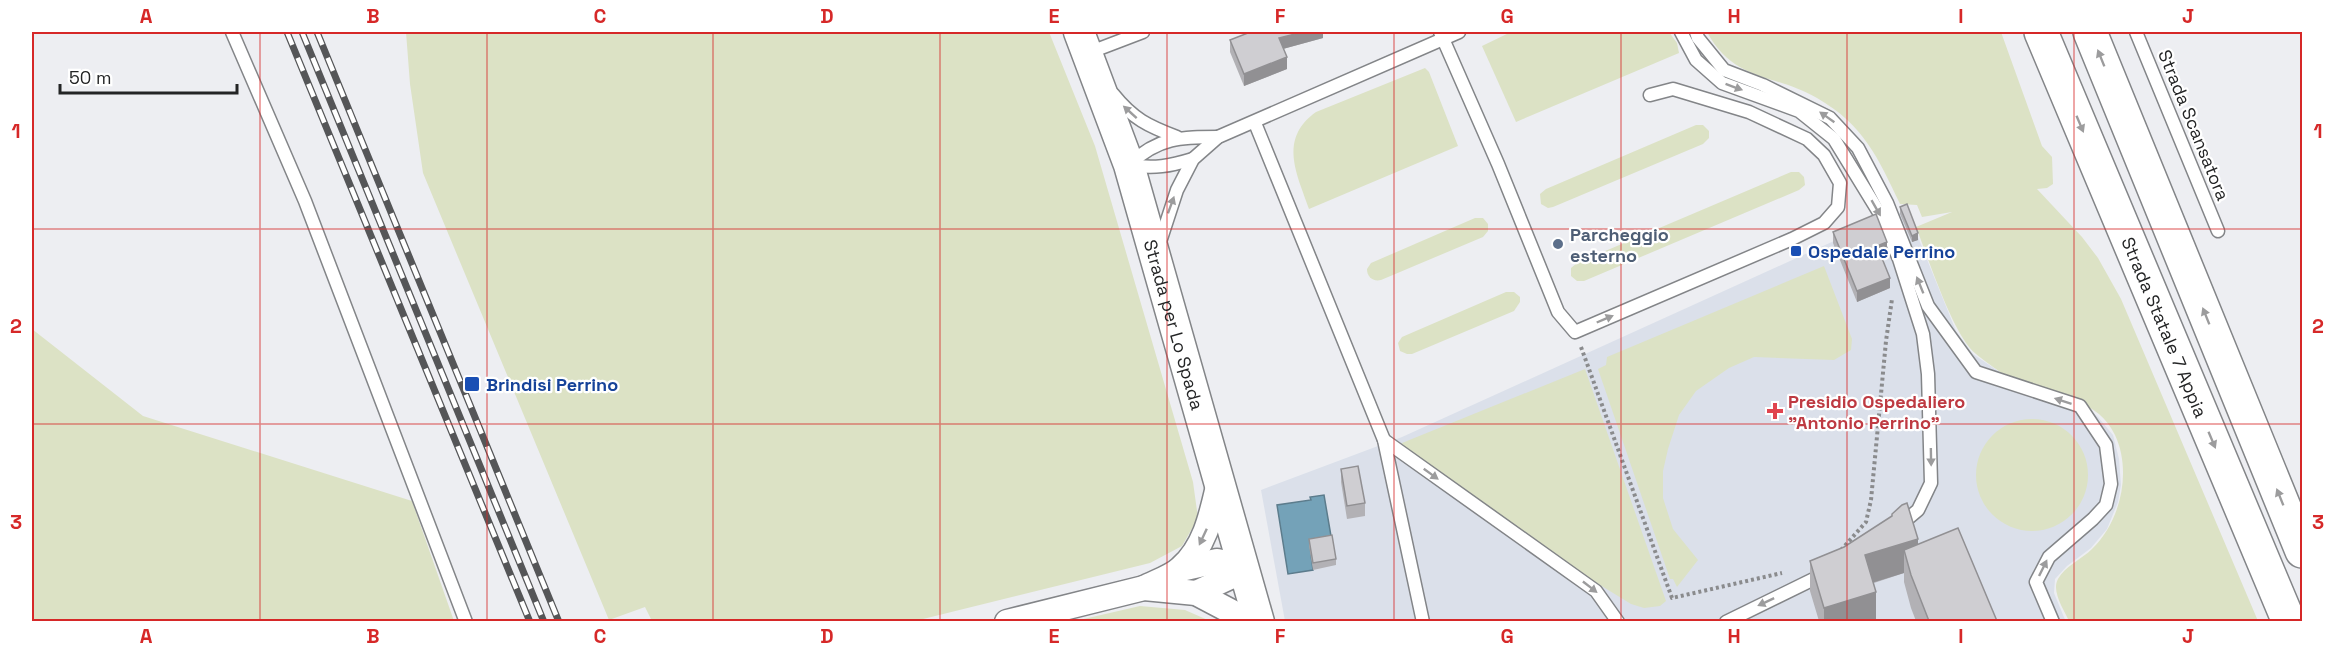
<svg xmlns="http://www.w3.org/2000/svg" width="2334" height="653" font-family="'Space Grotesk',sans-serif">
  <rect width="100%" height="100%" fill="#edeef2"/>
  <!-- built -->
  <path fill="#dbe0ea" d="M1907 210 1956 331 1973 354 2022 387 2084 405 2098 417 2113 435 2119 459 2121 485 2118 502 2107 529 2091 548 2067 566 2055 579 2054 593 2066 622 1285 621 1261 490 1402 437 1834 241Z"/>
  <!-- green -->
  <g fill="#dce2c5">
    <path d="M406 32H1049L1095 146 1193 482 1198 518 1182 546 1150 563 915 621H652L645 607 609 620 423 173 410 84Z"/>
    <path d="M1511 32H1669L1677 43 1679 53 1516 122 1482 46Z"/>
    <path d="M1707 32H2001L2042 146 2052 157 2053 184 2047 188 2037 189 2082 237 2098 258 2121 299 2258 621H2069C2064 610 2051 591 2058 579 2065 566 2082 559 2092 549 2121 521 2132 471 2115 435 2097 398 2059 398 2026 386 2012 381 1988 364 1976 354 1953 336 1928 257 1916 227L1952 212 1922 217 1917 205 1900 204C1878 158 1864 125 1817 98 1773 73 1734 82 1707 32Z"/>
    <path d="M1425 68 1429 72 1458 146 1309 209C1297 174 1278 139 1316 112Z"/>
    <path d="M1696 125H1703L1709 131V138L1703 144 1553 207 1548 208 1541 204 1540 194 1546 189Z"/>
    <path d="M1791 172H1799L1804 177 1805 185 1799 190 1584 281H1577L1571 276V268L1577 263Z"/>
    <path d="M1475 218H1483L1488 224V231L1483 237 1381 280C1373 282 1367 277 1367 269L1371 263Z"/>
    <path d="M1824 266 1852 339 1851 350 1834 360 1754 357 1729 368 1696 391 1679 415 1668 449 1663 471V498L1673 529 1698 560 1677 587 1673 579H1670L1598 369 1606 365 1607 357Z"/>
    <path d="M1506 292H1514L1520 297V302L1514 311 1412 354H1407L1400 351 1398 343 1402 337Z"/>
    <path d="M32 329 143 416 412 501 454 621H32Z"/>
    <path d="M1585 369 1666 601 1660 606 1644 608 1631 604 1574 569 1403 447 1402 443Z"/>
    <circle cx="2032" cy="475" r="56"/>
    <path d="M1140 606 1185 610 1210 621H1075Z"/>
  </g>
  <!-- water -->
  <path fill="#74a2b8" stroke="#5c7c8c" stroke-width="1.5" d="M1324 495 1332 542 1310 546 1313 570 1288 574 1277 505 1311 500 1310 497Z"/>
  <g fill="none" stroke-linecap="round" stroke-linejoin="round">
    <defs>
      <g id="service">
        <path d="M232 32 305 201 466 622"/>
        <path d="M1440 32 1498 164 1558 312 1575 332 1792 239 1824 223 1838 207 1840 183 1824 155 1807 139 1749 112 1673 89 1650 95"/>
        <path d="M1681 32 1696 60 1722 83 1799 111 1834 139 1880 214 1899 259 1923 334 1928 374 1931 483 1918 510 1899 526"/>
        <path d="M1696 32 1698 38 1724 70 1763 85 1830 118 1858 148 1887 203 1928 306 1976 372 2080 406 2106 445 2111 484 2106 505 2093 519 2049 557 2036 582 2053 622"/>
        <path d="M2136 32 2218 231"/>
        <path d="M1088 53 1143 32"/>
        <path d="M1113 94C1133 119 1148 126 1177 137"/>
        <path d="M1255 123 1384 440 1423 622"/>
        <path d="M1130 164C1158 137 1182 137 1218 137"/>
        <path d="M1130 165C1154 169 1170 166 1193 159"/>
        <path d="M1159 245 1177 190 1193 159 1218 137 1459 32"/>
        <path d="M1384 440 1596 591 1618 622"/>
        <path d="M1726 622 1824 574"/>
      </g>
      <g id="minor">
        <path d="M1181 569 1217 561 1244 567"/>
        <path d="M1144 588C1155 582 1172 577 1181 568 1206 546 1212 512 1219 482"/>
        <path d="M1196 593 1228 578 1244 567"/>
        <path d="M1007 622 1144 588 1196 593 1251 622"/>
      </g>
      <g id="tertiary">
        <path id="s1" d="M1079 32 1129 165 1259 622"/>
      </g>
      <g id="trunk">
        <path id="s2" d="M2041 32 2289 622"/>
        <path d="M2090 32 2302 551"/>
      </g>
    </defs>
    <!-- service casing -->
    <use href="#service" stroke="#838588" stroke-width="15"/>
    <!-- minor casing -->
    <use href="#minor" stroke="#838588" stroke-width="27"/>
    <!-- tertiary casing -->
    <use href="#tertiary" stroke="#838588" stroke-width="33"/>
    <!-- trunk casing -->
    <use href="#trunk" stroke="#838588" stroke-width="36"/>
    <!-- path -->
    <g stroke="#8a8b8d" stroke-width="4" stroke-dasharray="3 3" stroke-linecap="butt">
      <path d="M1581 347 1672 598 1782 573"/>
      <path d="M1841 550 1866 522 1871 500 1886 341 1892 299"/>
    </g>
    <!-- service -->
    <use href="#service" stroke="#fff" stroke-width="12"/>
    <!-- minor -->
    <use href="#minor" stroke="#fff" stroke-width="24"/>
    <!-- tertiary -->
    <use href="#tertiary" stroke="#fff" stroke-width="30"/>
    <!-- trunk -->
    <use href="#trunk" stroke="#fff" stroke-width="33"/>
    <defs>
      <g id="rail">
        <path d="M287 32 530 622"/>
        <path d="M302 32 544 622"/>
        <path d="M317 32 559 622"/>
      </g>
    </defs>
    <!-- rail casing -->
    <use href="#rail" stroke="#555658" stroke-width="7"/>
    <!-- rail -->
    <use href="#rail" stroke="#fff" stroke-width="4.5" stroke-dasharray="14" stroke-linecap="butt"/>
  </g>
  <!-- wall -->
  <g fill="#b2b1b5">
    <path d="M1245 32H1323V38L1283 49 1287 69 1244 86 1230 52V40L1245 34Z"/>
    <path d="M1900 207 1918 240 1912 242 1900 214Z"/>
    <path d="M1833 232 1887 252 1881 255 1890 288 1857 302 1833 243Z"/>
    <path d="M1341 469 1365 503V516L1347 519 1341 482Z"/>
    <path d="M1892 514 1918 544 1997 621H1916L1911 608 1904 582V573L1874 583 1876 621H1819L1810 591V561L1844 547 1892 517Z"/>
    <path d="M1309 539 1336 559V565L1313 570 1309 546Z"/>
  </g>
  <!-- shaded-wall -->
  <g fill="#919093">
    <path d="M1303 32H1323V38L1279 50V38Z"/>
    <path d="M1287 57V69L1244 86V74Z"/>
    <path d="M1918 233V240L1912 242V236Z"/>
    <path d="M1887 242V252L1877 257V246Z"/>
    <path d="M1890 278V288L1857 302V291Z"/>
    <path d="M1918 539V569L1904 550V573L1865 585V555Z"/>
    <path d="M1876 592V621H1824V608Z"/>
  </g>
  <!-- building -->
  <g fill="#cfced2" stroke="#919093" stroke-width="1.5">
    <path d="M1247 32H1303L1279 38 1287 57 1244 74 1230 40 1248 33Z"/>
    <path d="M1907 204 1918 233 1912 236 1900 207Z"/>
    <path d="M1876 214 1887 242 1877 246 1890 278 1857 291 1833 232Z"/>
    <path d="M1358 466 1365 503 1347 506 1341 469Z"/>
    <path d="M1907 503 1918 539 1865 555 1876 592 1824 608 1810 561 1844 547 1892 516V514L1902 505Z"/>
    <path d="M1958 528 1997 621H1929L1911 575 1904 550Z"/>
    <path d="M1332 535 1336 559 1313 563 1309 539Z"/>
  </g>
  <!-- one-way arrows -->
  <defs><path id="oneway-solid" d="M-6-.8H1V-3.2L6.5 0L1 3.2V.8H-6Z" transform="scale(1.5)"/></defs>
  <g fill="#9c9c9d">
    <use href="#oneway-solid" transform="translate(2101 58) rotate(-112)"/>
    <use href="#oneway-solid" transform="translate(1734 87) rotate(20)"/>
    <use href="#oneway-solid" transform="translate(1130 112) rotate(-138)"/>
    <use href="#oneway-solid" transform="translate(1827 117) rotate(-145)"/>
    <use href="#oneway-solid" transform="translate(2080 124) rotate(67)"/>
    <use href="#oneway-solid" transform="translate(1171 205) rotate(-70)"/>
    <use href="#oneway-solid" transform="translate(1876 208) rotate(60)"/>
    <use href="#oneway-solid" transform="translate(1920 285) rotate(-112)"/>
    <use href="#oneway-solid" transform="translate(2206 316) rotate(-112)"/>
    <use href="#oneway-solid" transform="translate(1605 319) rotate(-23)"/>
    <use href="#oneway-solid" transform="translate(2063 401) rotate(-162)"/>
    <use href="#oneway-solid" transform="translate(2212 440) rotate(67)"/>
    <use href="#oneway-solid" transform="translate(1931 457) rotate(89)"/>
    <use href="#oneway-solid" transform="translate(1431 474) rotate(36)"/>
    <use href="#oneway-solid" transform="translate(2280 497) rotate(-112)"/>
    <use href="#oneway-solid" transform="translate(1203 537) rotate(115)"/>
    <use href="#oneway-solid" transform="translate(2043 568) rotate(-64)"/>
    <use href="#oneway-solid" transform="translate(1590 587) rotate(38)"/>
    <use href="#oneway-solid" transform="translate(1766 602) rotate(155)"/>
  </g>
  <!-- grid -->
  <path fill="none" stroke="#d62828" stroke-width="1.5" stroke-opacity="0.55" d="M260 32V622M487 32V622M713 32V622M940 32V622M1167 32V622M1394 32V622M1621 32V622M1847 32V622M2074 32V622M32 229H2302M32 424H2302"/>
  <!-- markers -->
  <circle fill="#5c6f8a" stroke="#fff" stroke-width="2" cx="1558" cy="244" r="6"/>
  <g fill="#1a4fb4" stroke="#fff" stroke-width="2">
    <rect x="1790" y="245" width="12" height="12" rx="3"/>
    <rect x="464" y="376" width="16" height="16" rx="3"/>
  </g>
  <path fill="#e0444e" stroke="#fff" stroke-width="2" d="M1772 402h6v6h6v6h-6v6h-6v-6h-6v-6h6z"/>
  <g text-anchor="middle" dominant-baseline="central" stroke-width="4.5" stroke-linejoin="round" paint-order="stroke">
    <!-- street labels -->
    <g font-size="18" fill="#232425" stroke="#fff">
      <text transform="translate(2194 125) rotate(68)">Strada Scansatora</text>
      <text stroke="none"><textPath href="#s1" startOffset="308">Strada per Lo Spada</textPath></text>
      <text stroke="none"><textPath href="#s2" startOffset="320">Strada Statale 7 Appia</textPath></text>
    </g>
    <!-- service labels -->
    <g font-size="18" font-weight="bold" fill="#4e5e75" stroke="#fff" text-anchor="start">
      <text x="1570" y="234">Parcheggio<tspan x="1570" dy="21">esterno</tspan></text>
    </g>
    <!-- transit labels -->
    <g font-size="18" font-weight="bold" fill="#164399" stroke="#fff" text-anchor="start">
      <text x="1808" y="251">Ospedale Perrino</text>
      <text x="486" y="384">Brindisi Perrino</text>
    </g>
    <!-- health labels -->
    <g font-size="18" font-weight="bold" fill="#be3a42" stroke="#fff" text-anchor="start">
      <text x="1788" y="401">Presidio Ospedaliero<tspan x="1788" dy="21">"Antonio Perrino"</tspan></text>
    </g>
  </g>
  <!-- border -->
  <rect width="2334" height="653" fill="none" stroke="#ffffff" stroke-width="66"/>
  <!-- scale -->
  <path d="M60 84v9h177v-9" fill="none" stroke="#232425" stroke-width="3"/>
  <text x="69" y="84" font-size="18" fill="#232425" stroke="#ffffff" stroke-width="4.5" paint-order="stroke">50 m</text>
  <rect x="33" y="33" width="2268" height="587" fill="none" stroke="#d62828" stroke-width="2"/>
  <g font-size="20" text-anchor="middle" font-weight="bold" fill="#d62828">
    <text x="146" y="23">A</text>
    <text x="373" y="23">B</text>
    <text x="600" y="23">C</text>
    <text x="827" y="23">D</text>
    <text x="1054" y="23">E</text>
    <text x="1280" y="23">F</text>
    <text x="1507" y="23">G</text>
    <text x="1734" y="23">H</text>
    <text x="1961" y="23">I</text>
    <text x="2188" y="23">J</text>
    <text x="16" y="138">1</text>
    <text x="2318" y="138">1</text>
    <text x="16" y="333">2</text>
    <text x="2318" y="333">2</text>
    <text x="16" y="529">3</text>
    <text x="2318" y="529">3</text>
    <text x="146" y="643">A</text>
    <text x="373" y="643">B</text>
    <text x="600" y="643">C</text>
    <text x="827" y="643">D</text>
    <text x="1054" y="643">E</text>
    <text x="1280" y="643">F</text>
    <text x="1507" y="643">G</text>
    <text x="1734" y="643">H</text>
    <text x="1961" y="643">I</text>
    <text x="2188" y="643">J</text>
  </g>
</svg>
